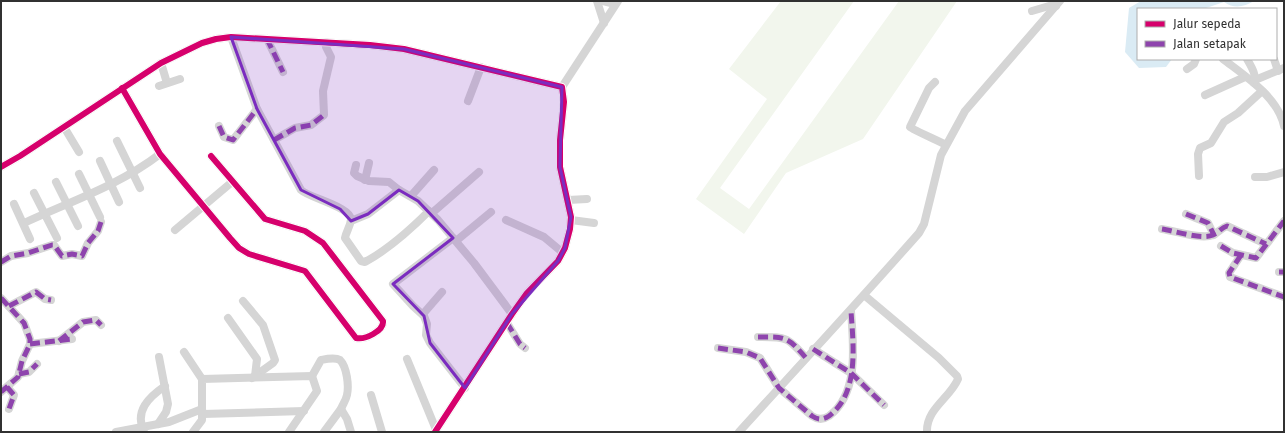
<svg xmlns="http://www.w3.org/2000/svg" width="1285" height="433" font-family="'Fira Sans',sans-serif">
  <rect width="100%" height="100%" fill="#fff"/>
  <!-- green -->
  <path fill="#f2f6ed" d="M781 1H854L720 188 749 209 899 1H957L863 139 786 173 744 234 696 199 767 99 729 69Z"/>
  <!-- water -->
  <path fill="#daebf4" d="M1141 1H1254C1244 7 1234 9 1224 2L1203 9H1138V59H1172L1166 67 1139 68 1125 52 1129 8Z"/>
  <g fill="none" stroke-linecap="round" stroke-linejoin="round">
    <!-- minor -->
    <g stroke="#d5d5d5" stroke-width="8">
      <path d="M597 1 604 23"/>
      <path d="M603 1 615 4"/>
      <path d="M1032 11 1049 6H1056"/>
      <path d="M231 37 257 109 301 190C309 198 352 207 351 220 350 227 346 232 345 238L361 261 365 262C389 249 410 230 429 211"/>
      <path d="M267 39 283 72"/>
      <path d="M1223 59C1245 76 1278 97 1284 126"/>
      <path d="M1247 59C1251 66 1257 75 1254 83"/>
      <path d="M1274 59 1278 71"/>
      <path d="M161 63 167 83"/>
      <path d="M1187 69 1194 64 1196 59"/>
      <path d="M1255 80 1284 68"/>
      <path d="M935 82 929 88 910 127C913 130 939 141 946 145"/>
      <path d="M159 86 180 79"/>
      <path d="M562 87 618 1"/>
      <path d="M122 88 160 154 230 238 239 248 249 254 305 271 356 338C365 340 384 331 383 321L323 243 305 231 265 219 211 156"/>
      <path d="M1205 95 1245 77"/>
      <path d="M468 101 481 67"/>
      <path d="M219 126 224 137 233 140 257 109"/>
      <path d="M64 127 79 152"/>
      <path d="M274 140 295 128 311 125 324 115 323 91 331 57 326 47V42"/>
      <path d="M117 141 140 188"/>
      <path d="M100 161 119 202"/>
      <path d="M356 165 354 173 357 176 369 181 389 182 399 190 418 201 438 220 474 263 512 314"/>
      <path d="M1 167 20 156 161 63 202 43 216 39 231 37 267 39 370 45 404 49 562 87 564 102 560 140V167L571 217 570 229 565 248 558 261 527 293 512 314 435 432"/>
      <path d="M79 174 100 217"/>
      <path d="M1199 176 1198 154 1200 148 1211 143 1224 122 1238 113 1262 91"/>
      <path d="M1255 177H1267L1284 172"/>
      <path d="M365 180 369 163"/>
      <path d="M56 182 78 226"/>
      <path d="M34 193 57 238"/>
      <path d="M411 196 434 170"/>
      <path d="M568 200 587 199"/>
      <path d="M14 204 30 239"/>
      <path d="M432 213 479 172"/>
      <path d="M1186 214 1208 223 1214 235"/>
      <path d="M506 220 544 237 562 252"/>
      <path d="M571 220 594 223"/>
      <path d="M351 221 368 214 399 190"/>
      <path d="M24 223C69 202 120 185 160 154"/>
      <path d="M1162 229C1175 231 1202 240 1213 235 1218 233 1221 228 1227 226L1266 244"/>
      <path d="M175 230 232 182"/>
      <path d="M453 238 393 284 413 306 424 316 427 324 426 335 430 343 465 388"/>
      <path d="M456 241 491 212"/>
      <path d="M1221 246 1233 253 1256 258 1284 221"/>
      <path d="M1241 255 1229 273 1230 277 1284 297"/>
      <path d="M1 262 11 256 28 253 52 245H54L62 256 72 254 82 256 88 243 98 231 101 222"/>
      <path d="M1279 272H1284"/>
      <path d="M864 295 939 358 957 376 958 379C950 398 926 409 927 432"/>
      <path d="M1 298 24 323 30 339V344L22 361 18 377 1 392"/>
      <path d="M243 301 263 325 275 360 273 363 252 378"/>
      <path d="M9 306 36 292 45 299 51 300"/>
      <path d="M423 314 442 292"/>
      <path d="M228 318 257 359 255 376"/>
      <path d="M507 323 520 344 525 348"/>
      <path d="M758 337C786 337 787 336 806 358"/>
      <path d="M59 341 83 322 96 320 101 325"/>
      <path d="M30 344 72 339"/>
      <path d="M718 348 746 352 760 358 779 388 812 416C818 420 823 420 829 416 860 393 853 343 851 311"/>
      <path d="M813 349 851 373 884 405"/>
      <path d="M184 352 202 379"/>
      <path d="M407 359 437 432"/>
      <path d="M19 374 29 372 37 364"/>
      <path d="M312 376 321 360C326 359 335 357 340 360 347 367 349 386 347 395 346 400 343 404 341 409"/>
      <path d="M7 387 14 395 9 409"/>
      <path d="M371 395 382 432"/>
      <path d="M203 414 304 411"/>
      <path d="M158 424 166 412 168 404 159 357"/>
      <path d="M116 432 169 422 202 409"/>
      <path d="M144 432C134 411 149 397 165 386"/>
      <path d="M193 432 202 420V379L312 376 317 391 289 432"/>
      <path d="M324 432 341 409 347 419 351 432"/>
      <path d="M739 432C799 366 860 300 919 233L924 224 941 155 965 111 1060 1"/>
    </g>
    <!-- quiet -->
    <g stroke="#8e44ad" stroke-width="5" stroke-dasharray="10 5" stroke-linecap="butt">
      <path d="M267 39 283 72"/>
      <path d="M219 126 224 137 233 140 257 109"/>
      <path d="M274 140 295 128 311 125 324 115"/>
      <path d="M1186 214 1208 223 1214 235"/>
      <path d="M1162 229C1175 231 1202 240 1213 235 1218 233 1221 228 1227 226L1266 244"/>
      <path d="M1221 246 1233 253 1256 258 1284 221"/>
      <path d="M1241 255 1229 273 1230 277 1284 297"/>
      <path d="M1 262 11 256 28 253 52 245H54L62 256 72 254 82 256 88 243 98 231 101 222"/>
      <path d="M1279 272H1284"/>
      <path d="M1 298 24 323 30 339V344L22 361 18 377 1 392"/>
      <path d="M9 306 36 292 45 299 51 300"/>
      <path d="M507 323 520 344 525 348"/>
      <path d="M758 337C786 337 787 336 806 358"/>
      <path d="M59 341 83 322 96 320 101 325"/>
      <path d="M30 344 72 339"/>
      <path d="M718 348 746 352 760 358 779 388 812 416C818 420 823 420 829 416 860 393 853 343 851 311"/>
      <path d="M813 349 851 373 884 405"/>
      <path d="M19 374 29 372 37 364"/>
      <path d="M7 387 14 395 9 409"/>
    </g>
    <defs>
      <g id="cycleway">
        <path d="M122 88 160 154 230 238 239 248 249 254 305 271 356 338C365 340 384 331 383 321L323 243 305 231 265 219 211 156"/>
        <path d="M1 167 20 156 161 63 202 43 216 39 231 37 267 39 370 45 404 49 562 87 564 102 560 140V167L571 217 570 229 565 248 558 261 527 293 512 314 435 432"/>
      </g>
    </defs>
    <!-- cycleway casing -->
    <use href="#cycleway" stroke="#fff" stroke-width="8"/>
    <!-- cycleway -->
    <use href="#cycleway" stroke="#d6006c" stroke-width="6"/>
  </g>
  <!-- marked area -->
  <path fill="#7b2cbf" fill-opacity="0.2" stroke="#7b2cbf" stroke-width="3" stroke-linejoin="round" d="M231 37 404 49 562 87 560 167 571 217 565 248 558 261 512 314 465 388 430 343 424 316 393 284 453 238 418 201 399 190 368 214 351 221 340 209 301 190 257 109Z"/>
  <!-- border -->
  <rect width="1285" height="433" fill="none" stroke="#313131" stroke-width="4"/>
  <!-- legend -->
  <rect x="1137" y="8" width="140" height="52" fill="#ffffff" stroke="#adadad"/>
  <rect x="1145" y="21" width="20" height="6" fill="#d6006c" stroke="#adadad"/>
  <text x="1173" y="28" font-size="12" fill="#313131">Jalur sepeda</text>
  <rect x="1145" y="41" width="20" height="6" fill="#8e44ad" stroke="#adadad"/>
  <text x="1173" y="48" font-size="12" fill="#313131">Jalan setapak</text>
</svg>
